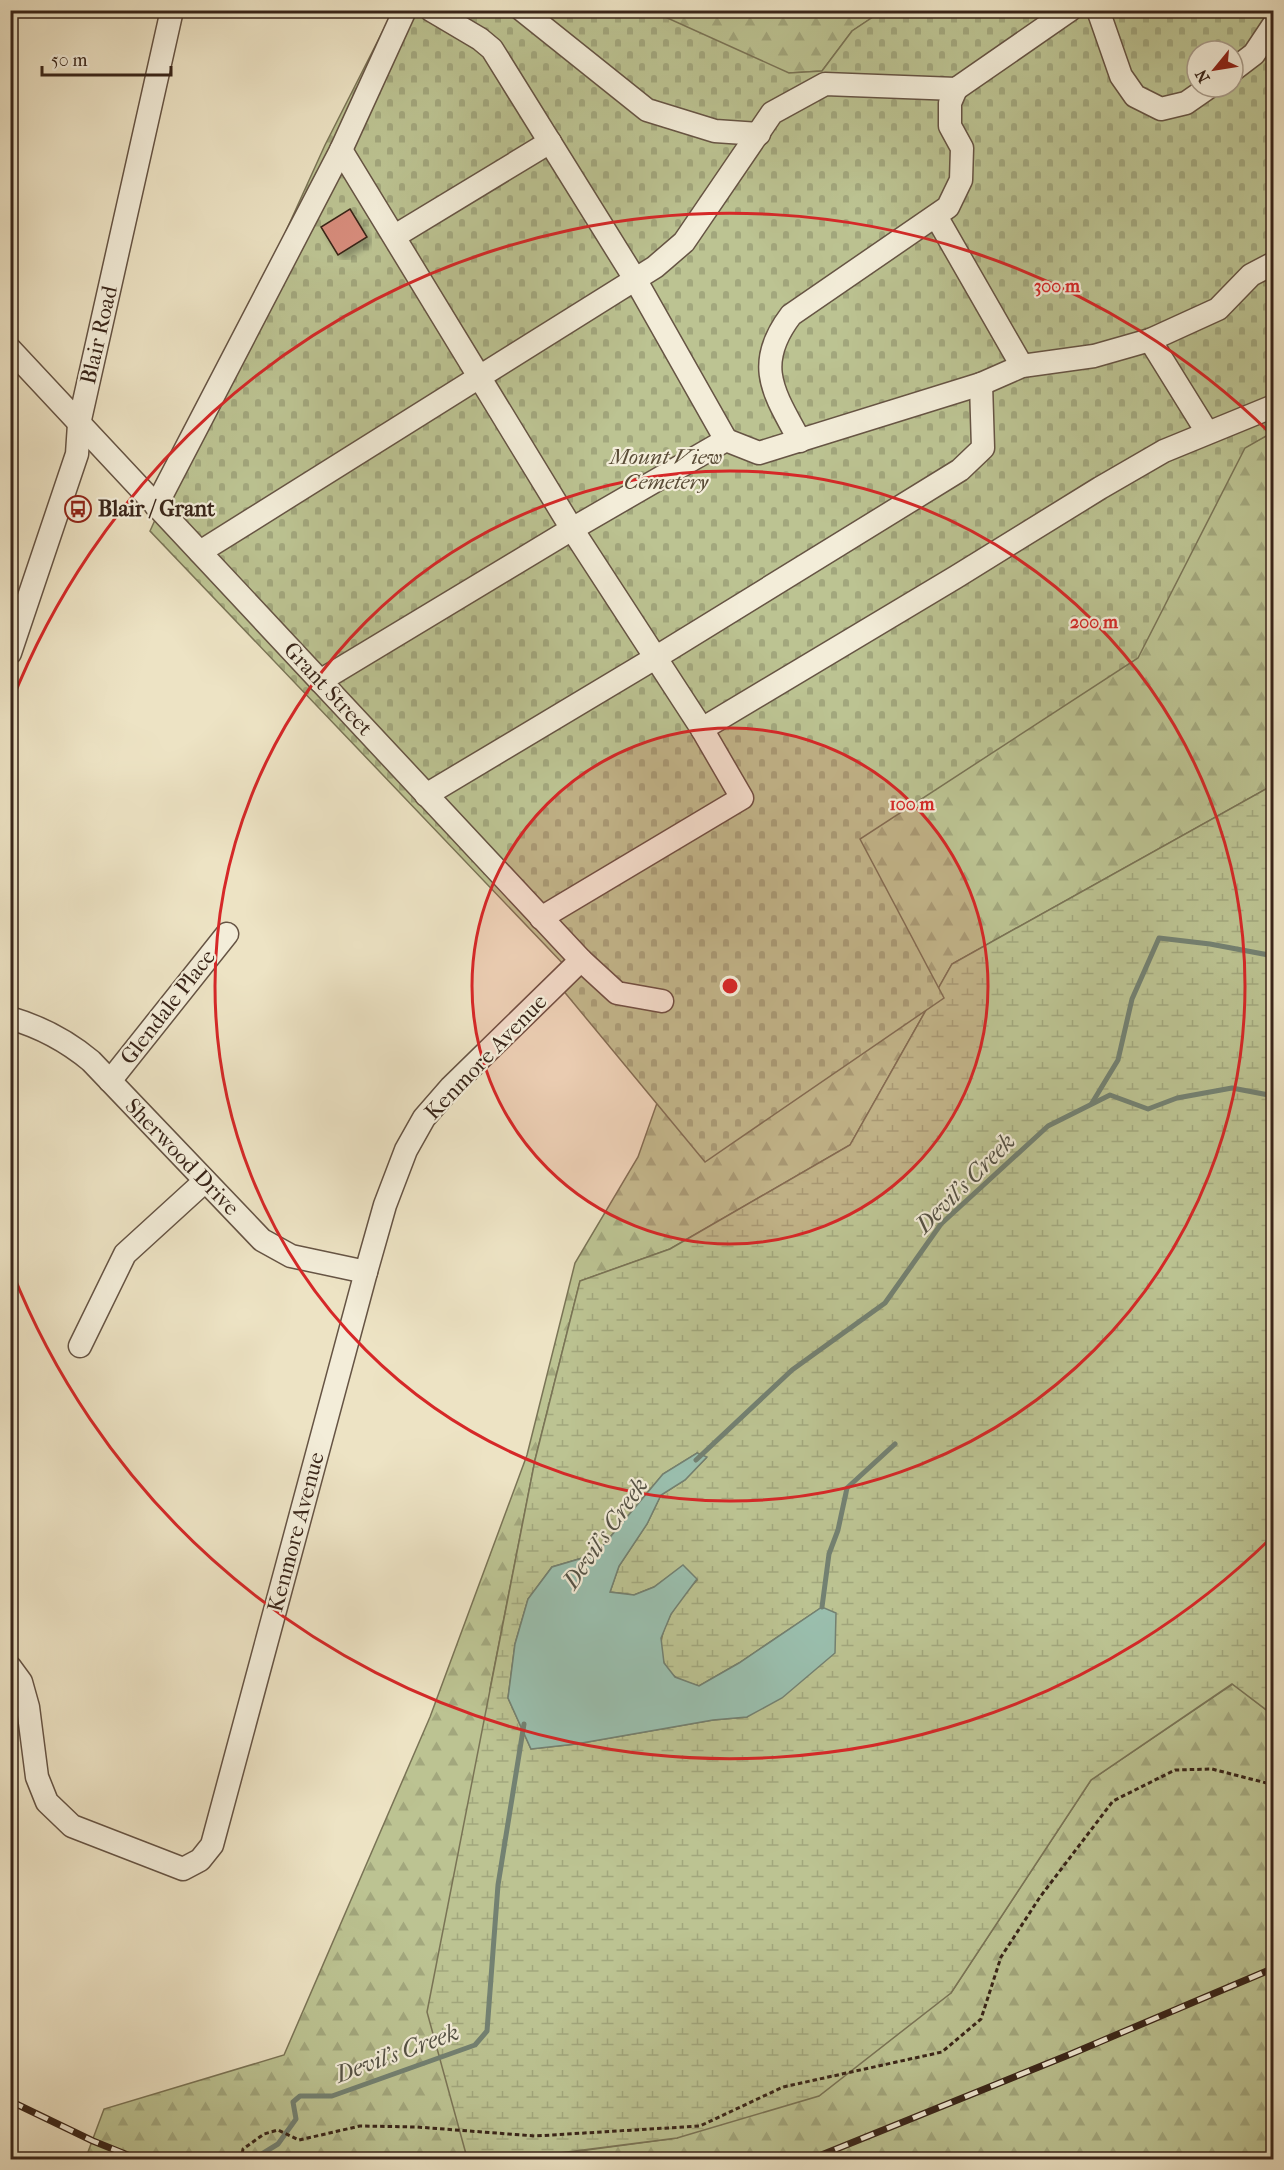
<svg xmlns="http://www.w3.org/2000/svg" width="1284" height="2170" font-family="'IM FELL French Canon',serif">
  <defs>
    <pattern id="forest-firs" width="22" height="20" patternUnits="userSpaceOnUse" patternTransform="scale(1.5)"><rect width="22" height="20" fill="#bcc392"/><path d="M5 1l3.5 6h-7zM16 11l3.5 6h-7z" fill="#a2a77d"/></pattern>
    <pattern id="wetland-marsh" width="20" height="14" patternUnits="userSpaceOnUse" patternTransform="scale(1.5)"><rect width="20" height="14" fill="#bcc392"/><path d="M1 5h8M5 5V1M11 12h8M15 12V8" fill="none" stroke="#a2a77d"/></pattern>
    <pattern id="cemetery-stones" width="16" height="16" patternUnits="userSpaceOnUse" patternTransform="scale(1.5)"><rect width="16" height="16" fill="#bcc392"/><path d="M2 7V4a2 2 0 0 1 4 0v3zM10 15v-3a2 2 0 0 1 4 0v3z" fill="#a2a77d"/></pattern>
    <filter id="shadow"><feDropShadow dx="5.5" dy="5.5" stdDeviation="3" flood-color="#0004"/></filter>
  </defs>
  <rect width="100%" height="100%" fill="#ede3c4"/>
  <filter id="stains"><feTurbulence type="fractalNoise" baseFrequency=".00333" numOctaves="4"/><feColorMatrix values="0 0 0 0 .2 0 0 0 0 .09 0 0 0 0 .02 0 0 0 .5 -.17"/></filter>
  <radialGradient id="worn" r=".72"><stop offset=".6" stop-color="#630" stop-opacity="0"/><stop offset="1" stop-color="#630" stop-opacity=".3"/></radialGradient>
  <!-- forest -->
  <g fill="url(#forest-firs)" stroke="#7a7456" stroke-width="1.5">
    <path d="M674 11H882L852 31 822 71 788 73 629 40Z"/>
    <path d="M1273 432V785L952 964 850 1145 670 1249 580 1281 535 1460 490 1689 466 2154 497 2159 85 2160 104 2109 284 2055 430 1717 527 1455 575 1263 638 1157 657 1103 859 839 1245 447Z"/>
    <path d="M1233 1684 1273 1715V2159L512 2160 677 2138 951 1993 1091 1780Z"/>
  </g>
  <!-- wetland -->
  <path fill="url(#wetland-marsh)" stroke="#7a7456" stroke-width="1.5" fill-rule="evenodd" d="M1273 785V1715L1232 1684 1091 1780 951 1993 819 2096 677 2138 512 2159H497L466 2154 427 2012 535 1460 580 1281 670 1249 850 1145 952 964ZM697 1453 706 1458 685 1480 661 1495 647 1524 619 1566 610 1592 634 1595 654 1587 683 1566 697 1580C675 1603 643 1647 673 1675 679 1681 691 1683 699 1686L739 1663 822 1607 747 1717 713 1720 576 1744 531 1749 508 1698 515 1644 528 1599 552 1567 596 1554 663 1474Z"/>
  <!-- cemetery -->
  <path fill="url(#cemetery-stones)" stroke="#7a7456" stroke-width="1.5" fill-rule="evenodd" d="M393 11H652L789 73 822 71 852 31 882 11H1273V432L1245 448 1138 658 860 839 944 998 705 1162 557 983 568 969 150 531 325 145ZM1197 51H1233V87H1197Z"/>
  <!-- water -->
  <path fill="#9abfae" stroke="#738172" stroke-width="1.5" d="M697 1453 707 1457 685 1480 661 1495 647 1524 619 1566 610 1592 634 1595 654 1587 683 1565 697 1579 671 1614 661 1638 664 1663 675 1677 699 1686 739 1663 822 1607 836 1613 835 1653 782 1698 747 1717 713 1720 576 1744 531 1749 508 1698 515 1644 528 1599 552 1567 596 1554 663 1474Z"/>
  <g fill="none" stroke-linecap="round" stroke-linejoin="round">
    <!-- stream -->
    <g stroke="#738172" stroke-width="5">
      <path d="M1092 1103 1118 1060 1132 999 1159 938 1210 944 1274 956"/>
      <path d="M696 1460 792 1370 885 1303 941 1224 1048 1126 1110 1095 1148 1109 1177 1098 1232 1088 1274 1096"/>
      <path d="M822 1607 829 1554 838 1530 847 1488 895 1444"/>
      <path d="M252 2160 278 2144 296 2119 293 2102 300 2096H332L475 2045 487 2031 498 1885 524 1724"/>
    </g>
  </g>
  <!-- building -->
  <path fill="#d58b7a" stroke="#392519" stroke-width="1.5" filter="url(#shadow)" d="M350 209 367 237 338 255 321 227Z"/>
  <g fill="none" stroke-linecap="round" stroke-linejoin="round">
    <defs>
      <g id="minor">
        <path d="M431 10 480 39 492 49 635 279 726 440"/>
        <path d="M522 10 647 110 715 131 759 134"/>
        <path d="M1098 10 1121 76 1135 96 1161 109 1186 103 1209 87"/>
        <path d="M1233 70 1254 54 1274 24"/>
        <path d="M341 150 572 529 702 729 742 798 541 918"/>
        <path d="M936 216 1022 366"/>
        <path d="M395 236 550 142"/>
        <path d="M1150 340 1207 432"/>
        <path d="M10 349 581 960 617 993 662 1001"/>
        <path d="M800 441C774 393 753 365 791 315L948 207 961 180 962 148 950 126V103L956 89"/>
        <path d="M156 506 341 150 405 10"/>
        <path d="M200 552 655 267 684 242 772 113 825 84 956 89 1070 10"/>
        <path d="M10 653 77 454 79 424 172 10"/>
        <path d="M320 681 572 529 726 440 759 453 981 384 1022 366 1094 356 1150 340 1218 309 1251 275 1274 263"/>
        <path d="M702 729 956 577 1100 488 1164 451 1274 406"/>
        <path d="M426 795 655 658 960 470 983 448 981 384"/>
        <path d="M10 1018C41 1027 67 1041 91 1061L262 1240 291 1256 366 1272"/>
        <path d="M110 1081 227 934"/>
        <path d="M80 1346 125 1254 205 1181"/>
        <path d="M10 1667 21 1682 28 1707 37 1777 47 1802 72 1826 183 1869 200 1860 212 1845 366 1272 385 1205 406 1150 424 1118 451 1087 581 960"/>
      </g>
    </defs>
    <!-- minor casing -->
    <use href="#minor" stroke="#665444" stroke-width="25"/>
    <!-- path -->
    <path stroke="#392519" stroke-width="3" stroke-dasharray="4.5 3" stroke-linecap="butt" d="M241 2160 243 2149 264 2134 278 2130 299 2140 360 2126 417 2127 535 2136 700 2126 783 2087 942 2052 981 2019 1001 1957 1040 1897 1113 1801 1175 1770 1212 1769 1274 1785"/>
    <!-- minor -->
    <use href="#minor" stroke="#f3edd9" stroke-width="22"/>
    <defs>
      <g id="rail">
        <path d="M10 2101 93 2141 140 2160"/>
        <path d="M809 2160 1071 2054 1274 1968"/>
      </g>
    </defs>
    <!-- rail casing -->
    <use href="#rail" stroke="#392519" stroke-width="7"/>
    <!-- rail -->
    <use href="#rail" stroke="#f3edd9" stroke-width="4.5" stroke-dasharray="14" stroke-linecap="butt"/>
  </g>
  <!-- distance rings -->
  <circle cx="730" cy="986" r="258" fill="#d62828" fill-opacity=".12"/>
  <g fill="none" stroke="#d62828" stroke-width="3">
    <circle cx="730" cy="986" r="258"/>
    <circle cx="730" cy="986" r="515"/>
    <path d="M1272 1537A773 773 0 0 1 11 1269M11 703A773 773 0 0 1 1272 435"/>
  </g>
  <!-- icons -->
  <defs>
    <symbol id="bus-ring" viewBox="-11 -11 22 22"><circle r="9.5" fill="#f3edd9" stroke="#8f2418" stroke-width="1.5"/><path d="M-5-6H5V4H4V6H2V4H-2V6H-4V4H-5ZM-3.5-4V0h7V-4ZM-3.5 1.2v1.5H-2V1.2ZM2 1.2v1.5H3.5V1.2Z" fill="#8f2418"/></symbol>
  </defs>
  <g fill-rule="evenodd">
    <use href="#bus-ring" x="63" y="494" width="30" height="30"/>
  </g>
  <g text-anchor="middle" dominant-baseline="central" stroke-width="4.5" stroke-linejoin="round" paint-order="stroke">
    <!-- street labels -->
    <g font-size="22" fill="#392519" stroke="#f3edd9">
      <text transform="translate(99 335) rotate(-77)">Blair Road</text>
      <text transform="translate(328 689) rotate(47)">Grant Street</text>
      <text transform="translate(168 1007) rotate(-52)">Glendale Place</text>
      <text transform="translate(486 1057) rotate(-46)">Kenmore Avenue</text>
      <text transform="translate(182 1157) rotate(46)">Sherwood Drive</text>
      <text transform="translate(296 1532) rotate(-75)">Kenmore Avenue</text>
    </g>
    <!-- park labels -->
    <g font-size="22" font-style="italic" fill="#5a4c37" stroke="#f3edd9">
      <text x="666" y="457">Mount View<tspan x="666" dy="25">Cemetery</tspan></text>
    </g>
    <!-- poi labels -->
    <g font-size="22" font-weight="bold" fill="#392519" stroke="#f3edd9" text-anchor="start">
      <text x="98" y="509">Blair / Grant</text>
    </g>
    <!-- water labels -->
    <g font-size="24" font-style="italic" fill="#565346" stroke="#f3edd9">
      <text transform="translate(965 1183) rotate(-45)">Devil's Creek</text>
      <text transform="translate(605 1533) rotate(-55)">Devil's Creek</text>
      <text transform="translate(397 2053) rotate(-20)">Devil's Creek</text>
    </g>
  </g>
  <circle cx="730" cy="986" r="9" fill="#d62828" stroke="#f3edd9" stroke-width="3"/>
  <g font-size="18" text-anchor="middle" font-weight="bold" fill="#d62828" stroke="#f3edd9" stroke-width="4.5" stroke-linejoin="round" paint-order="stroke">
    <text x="1057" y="292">300 m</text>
    <text x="1094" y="628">200 m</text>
    <text x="912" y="810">100 m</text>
  </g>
  <!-- margin -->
  <rect width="1284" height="2170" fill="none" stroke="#ede3c4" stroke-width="36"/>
  <rect x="12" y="12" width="1260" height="2146" fill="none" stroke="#392519" stroke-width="3"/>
  <rect x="18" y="18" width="1248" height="2134" fill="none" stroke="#392519" stroke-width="1.5"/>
  <!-- north arrow -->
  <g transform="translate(1215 69) rotate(240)"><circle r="28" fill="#f3edd9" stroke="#a99d8c" stroke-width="1.5"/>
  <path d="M0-4.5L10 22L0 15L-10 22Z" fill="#8f2418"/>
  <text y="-9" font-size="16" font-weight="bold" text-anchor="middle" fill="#392519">N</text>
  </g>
  <!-- scale -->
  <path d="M42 66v9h129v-9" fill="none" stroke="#392519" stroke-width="3"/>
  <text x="51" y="66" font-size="18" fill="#392519" stroke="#f3edd9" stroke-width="4.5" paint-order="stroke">50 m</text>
  <rect width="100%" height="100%" filter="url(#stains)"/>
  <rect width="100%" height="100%" fill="url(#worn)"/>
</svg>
